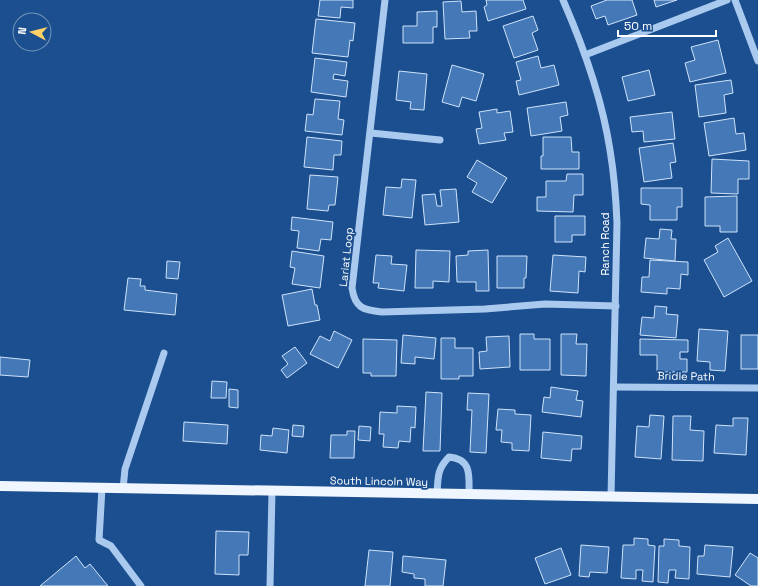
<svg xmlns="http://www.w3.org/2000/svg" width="758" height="586" font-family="'Space Grotesk',sans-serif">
  <rect width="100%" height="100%" fill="#1b4f8f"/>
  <!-- building -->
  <g fill="#4478b7" stroke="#cfe3fa">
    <path d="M320 0H353V8L341 7 340 18 318 16Z"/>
    <path d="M486 0H523L526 9 488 21 484 7 487 5Z"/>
    <path d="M607 0H632L637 15 608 25 605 16 596 19 591 6Z"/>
    <path d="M654 0H677L656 7Z"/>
    <path d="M461 1 462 12 476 11 477 31H469L470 38 445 39 443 2Z"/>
    <path d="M437 11V27H433V43H403V26H417V12Z"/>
    <path d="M533 16 538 30 532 33 538 50 514 58 503 26Z"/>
    <path d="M316 19 355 23 353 41 350 40 348 57 312 53Z"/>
    <path d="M718 40 726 73 690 82 685 63 695 60 691 47Z"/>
    <path d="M538 56 541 68 554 65 559 85 519 95 516 81 521 80 516 62Z"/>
    <path d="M315 58 347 62 345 76 334 74 333 79 348 81 346 97 311 92Z"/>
    <path d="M452 65 484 74 476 101 462 97 459 107 442 102Z"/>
    <path d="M649 70 655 95 628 101 622 77Z"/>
    <path d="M399 71 427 74 424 110 410 109 411 102 396 100Z"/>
    <path d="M731 80 733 93 724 95 726 113 699 117 695 85Z"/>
    <path d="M315 99 340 101 338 119 344 120 342 135 305 131 307 114 313 115Z"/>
    <path d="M566 102 568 115 560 117 562 131 531 136 527 108Z"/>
    <path d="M497 109V113L510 111 513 132 504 133 506 140 479 144 476 129 482 128 479 112Z"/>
    <path d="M672 112 675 139 644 142 643 131 632 132 630 117Z"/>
    <path d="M734 118 736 134 744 133 746 150 709 156 704 123Z"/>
    <path d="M307 137 342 141 341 155H334L333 170 304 167Z"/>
    <path d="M543 137H571L572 152H579V169H541V156H543Z"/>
    <path d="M673 143 676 162 670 163 672 178 644 182 639 148Z"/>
    <path d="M712 159 749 161V179H738V194L711 193Z"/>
    <path d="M477 160 507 178 492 203 472 192 477 183 467 177Z"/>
    <path d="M567 174H583V195H574L573 212 537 211V197H546V181H566Z"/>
    <path d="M310 175 338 177 335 205H329L328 211 307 209Z"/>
    <path d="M402 179 416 180 412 218 383 215 386 187 401 188Z"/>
    <path d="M641 188H682V207H677V220H650V205L641 204Z"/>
    <path d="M456 189 459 222 425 225 422 195 435 194 437 206H442L440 190Z"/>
    <path d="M737 196V232H720V226H705V197Z"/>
    <path d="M555 216H585V235H572V242H555Z"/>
    <path d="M292 217 333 222 331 240 321 239 319 251 297 248 299 231 291 230Z"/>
    <path d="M660 229 672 230 671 239H676L675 261 644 258 646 238 659 239Z"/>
    <path d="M728 238 752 281 724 297 704 260 718 252 715 246Z"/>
    <path d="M416 250 450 251 449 282 433 281V288H415Z"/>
    <path d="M488 250 489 291H476V282H457L456 256 468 255V251Z"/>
    <path d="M292 251 324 256 320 288 292 284 295 268 290 267Z"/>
    <path d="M376 255 392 256 391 264 407 265 404 291 378 288 379 283H373Z"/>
    <path d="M553 255 586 257 585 272 579 271 578 293 550 291Z"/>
    <path d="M497 256H527L526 278H524V288H497Z"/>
    <path d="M650 260 688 262V275L681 274 680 289 667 288V294L641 292 642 277H649Z"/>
    <path d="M167 261 180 262 178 279 166 278Z"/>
    <path d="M128 278 141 279 140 286H145V290L177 294 175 315 124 310Z"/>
    <path d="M312 289 315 305H317L320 320 288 326 282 295Z"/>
    <path d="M655 306 667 307 666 314 678 315 676 338 640 335 642 317 654 318Z"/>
    <path d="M699 329 728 331 725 371 710 370V362L697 361Z"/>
    <path d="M334 331 352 340 338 368 310 354 320 336 330 341Z"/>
    <path d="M520 334H534V339H550V370H520Z"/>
    <path d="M561 334H577L576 344H587L586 376 561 375Z"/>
    <path d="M403 335 436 338 434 359 415 357V364L401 363Z"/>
    <rect x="741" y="335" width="17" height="34"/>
    <path d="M509 336 510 367 480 369 479 352 487 351 486 337Z"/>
    <path d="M441 338H455V348H473V376H459V379H441Z"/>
    <path d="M363 339 397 340 396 376H371V373H363Z"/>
    <path d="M640 339 688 340V352H680V359H687V372H657V355H640Z"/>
    <path d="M295 347 307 363 287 378 281 370 288 364 282 356Z"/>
    <path d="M0 357 30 360 28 377 0 375Z"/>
    <path d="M212 381 227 382 226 398H211Z"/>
    <path d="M551 387 578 391 576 400 583 401 581 417 542 412 544 397 550 398Z"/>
    <path d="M229 389 238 390V408L229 407Z"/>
    <path d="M426 392 442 393 440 451H423Z"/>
    <path d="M468 393 489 394 486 453 470 452 472 410H467Z"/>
    <path d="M397 406 416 407 415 428 411 427 410 442 399 441 398 448 383 447 384 434H379L380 412 397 413Z"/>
    <path d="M498 409 515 410V414L531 415 529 451 512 450V443L501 442 502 430H496Z"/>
    <path d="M650 415 664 416 661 459 635 457 637 426 649 427Z"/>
    <path d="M673 416H691L690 430 704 431 703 461 672 460Z"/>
    <path d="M733 418H748L746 455 714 453 716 425 733 426Z"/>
    <path d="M184 422 228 425 227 444 183 441Z"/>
    <path d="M293 425 304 426 303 437 292 436Z"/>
    <path d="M359 426 371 427 370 441 358 440Z"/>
    <path d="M273 428 289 430 287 453 260 450 261 435 272 436Z"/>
    <path d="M347 431H355L354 458H330L331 435H347Z"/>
    <path d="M543 432 582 436 581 449H572L571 461 541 458Z"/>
    <path d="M216 531 249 532 248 555H239V575L215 574Z"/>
    <path d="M634 538 648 539V545L655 546 653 582 642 581 643 570H636V579L621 578 623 545H634Z"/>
    <path d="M664 539 679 540V546L690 547 689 579 675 578 676 570H669L668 583 658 582 659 546H664Z"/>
    <path d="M581 545 609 547 607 573 590 572 589 577 579 576Z"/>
    <path d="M705 545 733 547 730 577 697 574 698 556H704Z"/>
    <path d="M561 548 571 575 545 584 535 558Z"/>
    <path d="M369 550 393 552 390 586H365Z"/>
    <path d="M750 553 758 558V586H751L735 575Z"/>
    <path d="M76 556 85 568 90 564 108 586H40Z"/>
    <path d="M403 556 446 560 443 586H425V579L414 578V574L402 572Z"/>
  </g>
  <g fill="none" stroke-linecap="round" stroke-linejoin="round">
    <!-- minor -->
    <g stroke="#a9c9ee" stroke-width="7">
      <path d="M385 0 352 288C355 308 363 310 382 312L485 309 545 304 616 306"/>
      <path d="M563 0C584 48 602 98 610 150 614 174 616 198 617 223L611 497"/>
      <path d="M735 0 758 61"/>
      <path d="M585 55 727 0"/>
      <path d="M371 133 440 140"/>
      <path d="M614 387 758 388"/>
      <path d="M102 488 99 540 111 546 141 586"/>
      <path d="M123 489 125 469 164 353"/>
      <path d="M437 494C438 478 437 469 449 457 472 459 469 476 469 494"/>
      <path d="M270 586 272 491"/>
    </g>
    <!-- major -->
    <path stroke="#f0f6ff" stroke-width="10" d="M0 486 758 499"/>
  </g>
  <g text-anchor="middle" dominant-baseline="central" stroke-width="3.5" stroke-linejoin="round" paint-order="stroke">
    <!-- street labels -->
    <g font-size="11" fill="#fff" stroke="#1b4f8f">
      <text transform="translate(605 244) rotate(-90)">Ranch Road</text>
      <text transform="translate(346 257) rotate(-84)">Lariat Loop</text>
      <text transform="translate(686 376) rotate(1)">Bridle Path</text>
      <text transform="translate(379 481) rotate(1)">South Lincoln Way</text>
    </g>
  </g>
  <!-- north arrow -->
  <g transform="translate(32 32) rotate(277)"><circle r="19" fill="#1b4f8f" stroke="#7695bc"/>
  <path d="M0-3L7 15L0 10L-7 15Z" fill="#ffd166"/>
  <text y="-6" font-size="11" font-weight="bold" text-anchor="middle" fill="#ffffff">N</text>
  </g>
  <!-- scale -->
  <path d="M618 30v6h98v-6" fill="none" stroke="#ffffff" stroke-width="2"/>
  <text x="624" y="30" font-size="12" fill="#ffffff" stroke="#1b4f8f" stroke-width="3" paint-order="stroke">50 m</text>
</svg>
